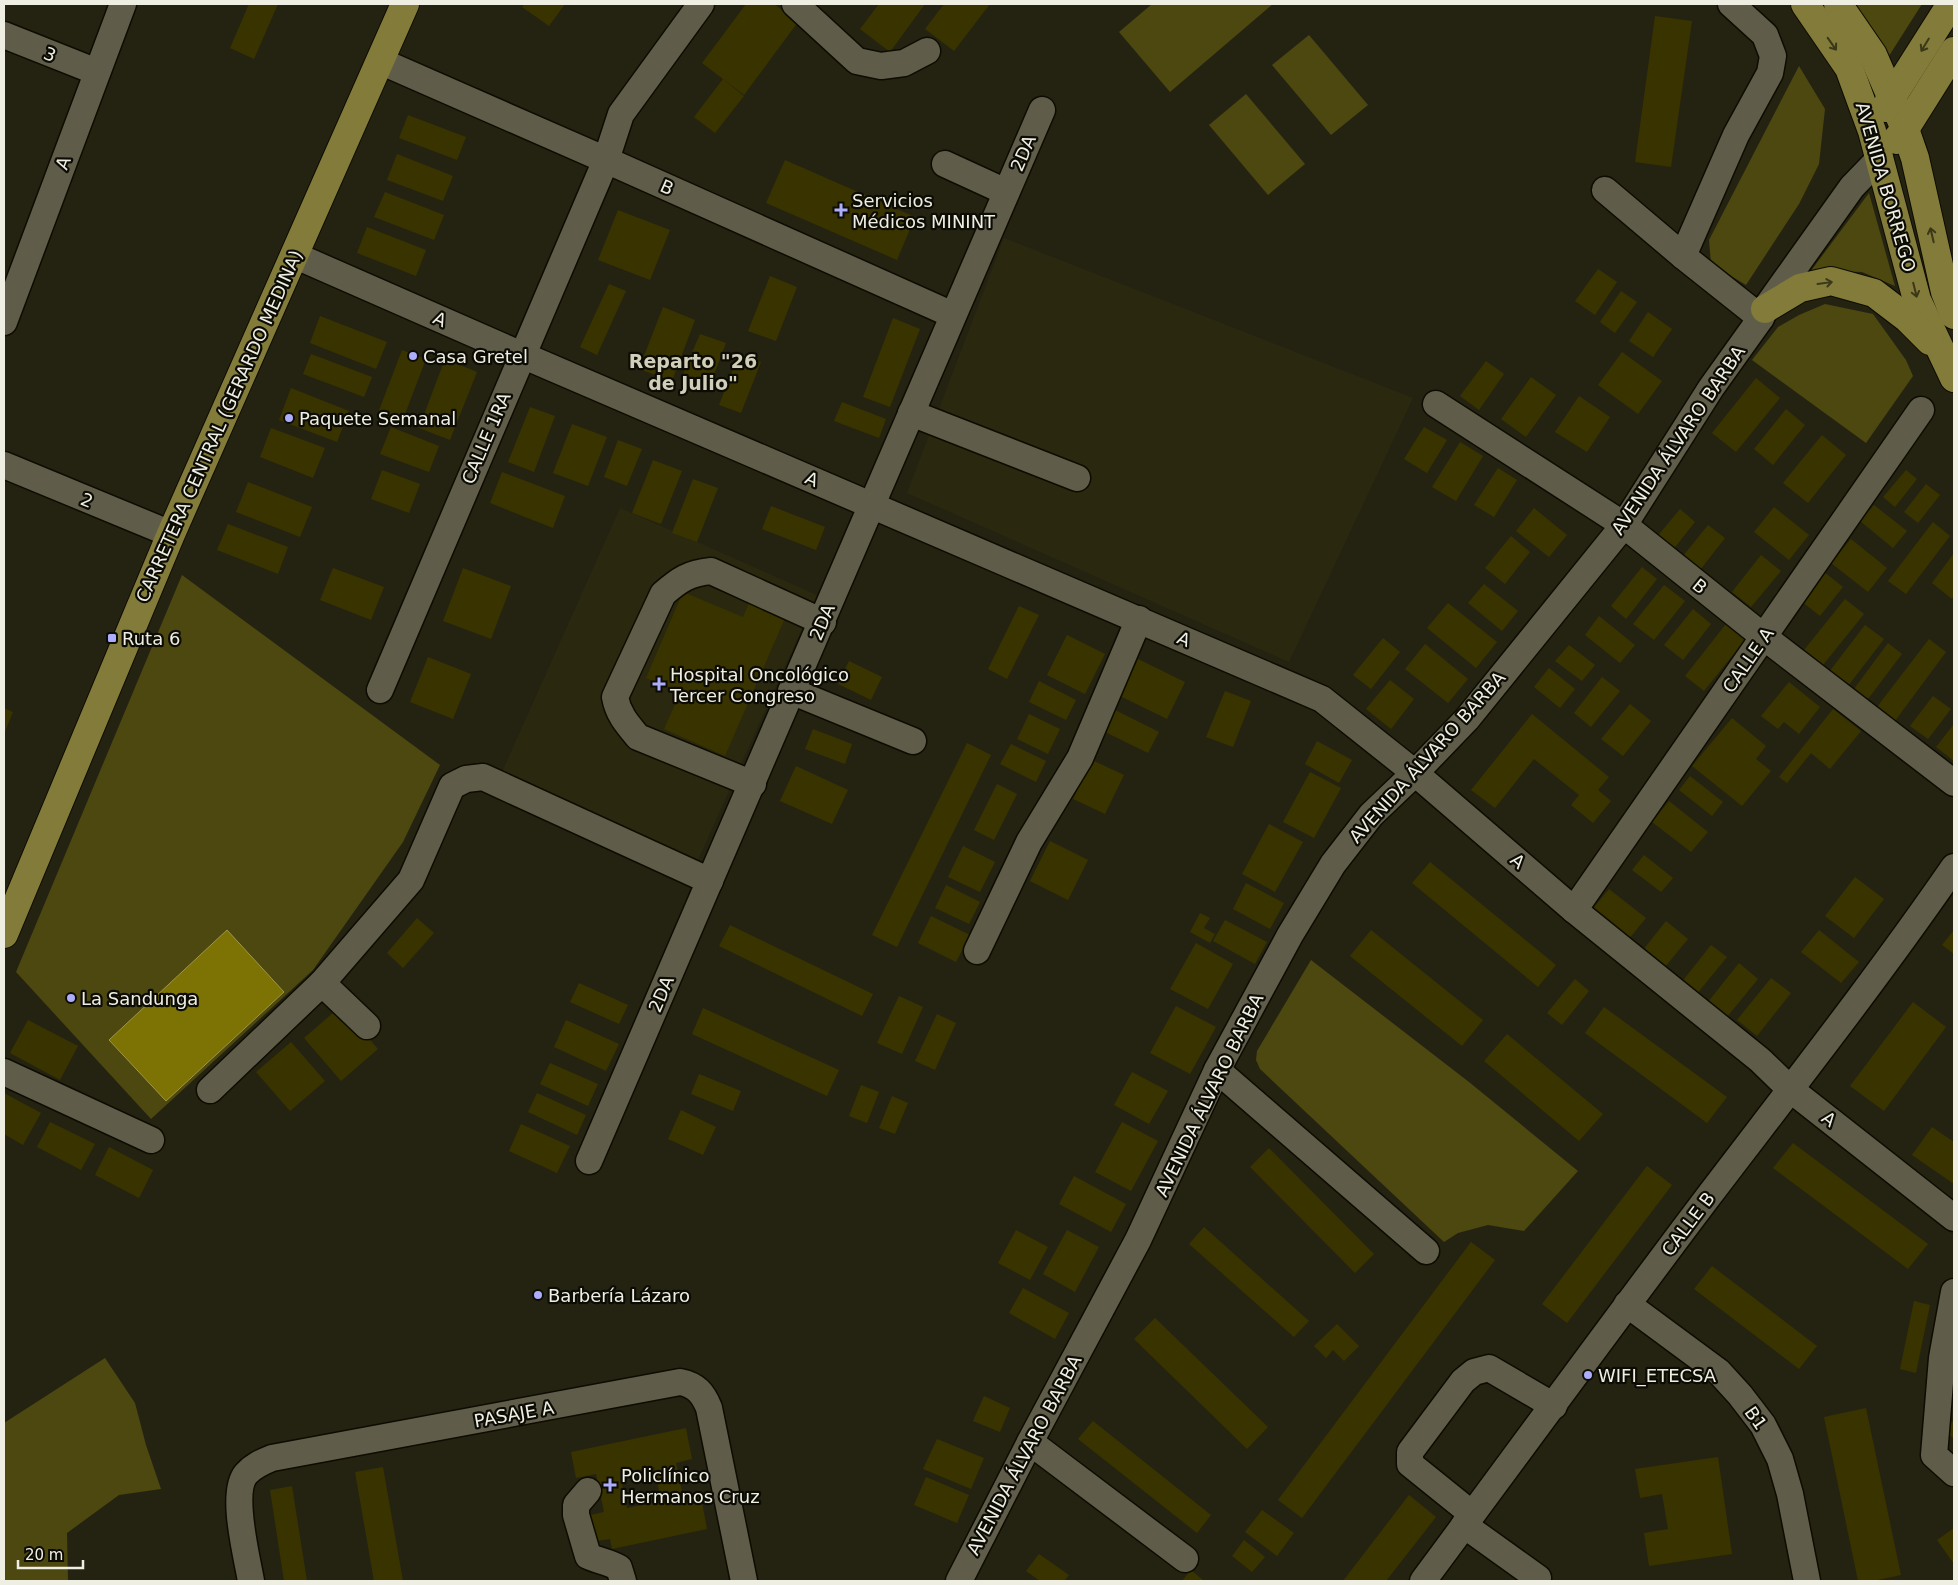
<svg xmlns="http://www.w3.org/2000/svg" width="1958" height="1585" font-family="'DejaVu Sans',sans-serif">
  <rect width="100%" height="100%" fill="#242312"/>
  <!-- built -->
  <g fill="#2b2810">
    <path d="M1004 238 1413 398 1289 662 907 493Z"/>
    <path d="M620 508 817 595 698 860 502 772Z"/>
  </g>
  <!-- green -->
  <g fill="#4d4710">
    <path d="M1152 4H1273L1170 92 1119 32Z"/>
    <path d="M1853 4H1922L1887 59Z"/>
    <path d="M1309 35 1368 105 1331 135 1272 65Z"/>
    <path d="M1799 66 1825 109 1819 164 1799 204 1746 285 1711 264 1709 240Z"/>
    <path d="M1246 94 1305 164 1268 195 1209 125Z"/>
    <path d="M1869 193 1895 286 1862 272 1829 271 1810 272Z"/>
    <path d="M1825 304 1873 314 1906 360 1913 376 1866 443 1752 360 1778 327 1799 315Z"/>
    <path d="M182 575 440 765 403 842 313 970 151 1119 16 972Z"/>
    <path d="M1311 960 1469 1082 1578 1171 1524 1231 1488 1225 1458 1233 1444 1242 1260 1069 1256 1060 1257 1051Z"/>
    <path d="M105 1358 135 1403 146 1445 161 1489 119 1495 67 1533 68 1581H4V1423Z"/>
  </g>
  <!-- water -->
  <path fill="#7d7204" stroke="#9f9747" d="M227 930 284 992 166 1101 109 1040Z"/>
  <!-- building -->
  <g fill="#393300" fill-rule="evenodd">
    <path d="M249 4H278L254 59 230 48Z"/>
    <path d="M525 4H565L549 26 522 7Z"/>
    <path d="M746 4H774L798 22 744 95 702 63Z"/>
    <path d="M879 4H925L890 52 860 29Z"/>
    <path d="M944 4H990L954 51 925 29Z"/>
    <path d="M1655 16 1692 21 1671 167 1635 162Z"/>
    <path d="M723 79 744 96 715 133 694 117Z"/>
    <path d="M408 115 466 137 457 160 399 138Z"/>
    <path d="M397 154 453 176 443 201 387 180Z"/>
    <path d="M785 160 915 217 897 260 766 203Z"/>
    <path d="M385 192 444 215 434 240 374 217Z"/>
    <path d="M618 210 670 230 650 280 598 260Z"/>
    <path d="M367 227 426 250 416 276 357 253Z"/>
    <path d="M1598 269 1617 282 1595 315 1575 301Z"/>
    <path d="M770 276 797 287 776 341 748 331Z"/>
    <path d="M609 284 626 291 597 355 580 347Z"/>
    <path d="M1621 291 1637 302 1615 333 1600 322Z"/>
    <path d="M663 307 695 320 672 381 639 369Z"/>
    <path d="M1648 312 1672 329 1653 357 1629 341Z"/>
    <path d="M320 316 387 342 376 369 310 343Z"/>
    <path d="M893 318 920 329 890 407 863 397Z"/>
    <path d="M700 334 726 343 710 385 683 374Z"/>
    <path d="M402 350 426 359 402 422 378 413Z"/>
    <path d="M1622 352 1662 381 1638 414 1598 385Z"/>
    <path d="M739 353 761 362 741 413 719 405Z"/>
    <path d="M311 354 372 377 364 397 303 374Z"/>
    <path d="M445 359 477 372 450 440 419 428Z"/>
    <path d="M1486 361 1504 374 1479 410 1460 396Z"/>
    <path d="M1531 377 1556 395 1526 437 1501 419Z"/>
    <path d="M1756 378 1780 398 1736 452 1712 433Z"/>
    <path d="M291 388 349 411 337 442 279 420Z"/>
    <path d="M1579 396 1610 417 1587 452 1555 432Z"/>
    <path d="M842 402 886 419 879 438 834 421Z"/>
    <path d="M530 407 555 416 534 472 508 462Z"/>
    <path d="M1786 409 1805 425 1773 465 1754 449Z"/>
    <path d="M572 424 607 437 588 486 553 473Z"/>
    <path d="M391 427 439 446 429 472 380 454Z"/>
    <path d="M1424 427 1447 440 1427 473 1404 459Z"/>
    <path d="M271 428 325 448 313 478 260 457Z"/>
    <path d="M1822 435 1846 455 1808 503 1783 483Z"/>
    <path d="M618 440 642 449 627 486 604 477Z"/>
    <path d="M1460 442 1483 456 1456 501 1432 487Z"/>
    <path d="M653 460 682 471 661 524 632 513Z"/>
    <path d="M1498 468 1517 480 1494 517 1474 505Z"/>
    <path d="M382 470 420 484 409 513 371 499Z"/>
    <path d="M1906 470 1917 479 1895 507 1883 497Z"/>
    <path d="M502 472 565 496 553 528 490 503Z"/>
    <path d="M693 479 718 488 697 542 672 533Z"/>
    <path d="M248 482 312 507 300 537 236 512Z"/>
    <path d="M1926 484 1940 495 1918 523 1904 512Z"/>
    <path d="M1874 505 1907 531 1893 548 1860 521Z"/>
    <path d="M771 506 825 527 816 550 762 529Z"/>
    <path d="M1774 507 1809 535 1789 560 1754 532Z"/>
    <path d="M1534 508 1567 535 1549 557 1516 531Z"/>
    <path d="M1680 509 1695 522 1672 551 1656 538Z"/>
    <path d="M1933 522 1950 536 1906 594 1888 581Z"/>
    <path d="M228 524 288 547 278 574 217 550Z"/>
    <path d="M1708 525 1725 538 1700 570 1683 556Z"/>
    <path d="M1511 536 1530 552 1505 584 1485 568Z"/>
    <path d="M1851 539 1887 568 1868 592 1831 563Z"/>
    <path d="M1954 553V596L1952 599 1932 583Z"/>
    <path d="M1761 555 1781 571 1751 607 1732 592Z"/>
    <path d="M1642 567 1657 579 1626 619 1611 606Z"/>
    <path d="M333 568 384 587 371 620 320 600Z"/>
    <path d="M463 568 511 586 491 639 443 621Z"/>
    <path d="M1824 572 1843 587 1820 616 1801 601Z"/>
    <path d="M1484 584 1518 611 1502 631 1468 603Z"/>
    <path d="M1664 585 1685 601 1654 640 1633 624Z"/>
    <path d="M683 592 743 617 749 603 785 618 725 756 664 729 680 693 646 678Z"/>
    <path d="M1845 599 1864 614 1823 665 1804 650Z"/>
    <path d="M1448 603 1497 642 1476 668 1427 628Z"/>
    <path d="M1019 606 1039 615 1007 679 988 669Z"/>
    <path d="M1693 609 1711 624 1683 660 1664 645Z"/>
    <path d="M1599 616 1635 645 1620 663 1585 635Z"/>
    <path d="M1726 624 1745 640 1704 691 1685 676Z"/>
    <path d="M1865 625 1884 639 1848 686 1829 672Z"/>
    <path d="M1067 635 1105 654 1085 694 1047 675Z"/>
    <path d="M1383 638 1400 652 1371 689 1353 675Z"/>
    <path d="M1929 639 1946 652 1895 721 1877 707Z"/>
    <path d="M1888 643 1902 654 1868 699 1854 689Z"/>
    <path d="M1425 644 1468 679 1448 703 1405 669Z"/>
    <path d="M1569 645 1595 665 1582 681 1555 661Z"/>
    <path d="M428 657 471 674 453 719 410 702Z"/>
    <path d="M1138 659 1185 682 1167 719 1120 696Z"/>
    <path d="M849 661 882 677 871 700 838 684Z"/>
    <path d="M1549 668 1575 689 1560 708 1534 687Z"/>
    <path d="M1602 677 1620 691 1591 727 1574 713Z"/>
    <path d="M1390 680 1414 699 1391 729 1366 709Z"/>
    <path d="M1039 681 1076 700 1066 720 1029 702Z"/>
    <path d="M1789 682 1820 707 1799 734 1784 722 1778 729 1761 716Z"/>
    <path d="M1225 691 1251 701 1233 747 1206 737Z"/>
    <path d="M1933 696 1951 709 1928 739 1910 726Z"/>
    <path d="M1630 704 1651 721 1623 756 1601 739Z"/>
    <path d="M4 708 13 712 4 734Z"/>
    <path d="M1833 709 1861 731 1830 769 1811 753 1787 783 1779 777Z"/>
    <path d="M1115 710 1159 732 1148 753 1105 732Z"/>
    <path d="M1029 714 1060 729 1048 754 1017 739Z"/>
    <path d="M1532 714 1609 777 1598 790 1611 801 1593 823 1571 805 1579 795 1534 759 1495 808 1471 790Z"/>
    <path d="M1732 718 1766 746 1756 759 1771 771 1742 806 1692 766Z"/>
    <path d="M1954 724V761L1936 747Z"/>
    <path d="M813 729 852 744 845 764 805 749Z"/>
    <path d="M1317 741 1352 760 1339 783 1305 764Z"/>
    <path d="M967 743 991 755 897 947 872 935Z"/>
    <path d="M1011 744 1046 761 1036 782 1000 764Z"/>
    <path d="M1092 760 1124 775 1105 814 1073 799Z"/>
    <path d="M796 766 848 790 832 824 780 801Z"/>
    <path d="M1310 772 1341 788 1314 838 1283 822Z"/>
    <path d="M1690 776 1723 802 1712 816 1679 790Z"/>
    <path d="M997 784 1017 794 994 840 974 830Z"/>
    <path d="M1669 801 1708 832 1691 852 1652 822Z"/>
    <path d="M1269 824 1303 842 1275 892 1242 874Z"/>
    <path d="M1050 841 1088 860 1068 900 1030 881Z"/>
    <path d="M963 846 995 862 980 892 948 877Z"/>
    <path d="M1644 855 1673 878 1661 892 1632 870Z"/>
    <path d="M1430 862 1556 965 1538 987 1412 883Z"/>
    <path d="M1855 877 1884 899 1854 938 1825 916Z"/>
    <path d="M1246 883 1284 903 1270 929 1233 909Z"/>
    <path d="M946 885 980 902 969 924 935 908Z"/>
    <path d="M1609 889 1646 918 1628 940 1591 911Z"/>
    <path d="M1200 913 1210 918 1204 928 1215 934 1210 943 1190 932Z"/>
    <path d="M931 916 970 935 956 962 918 943Z"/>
    <path d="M417 918 434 933 403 968 387 953Z"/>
    <path d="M1225 920 1267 942 1255 964 1213 941Z"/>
    <path d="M1666 921 1688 939 1665 967 1643 950Z"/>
    <path d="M730 925 873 994 862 1016 719 946Z"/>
    <path d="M1371 930 1483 1020 1462 1046 1350 956Z"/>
    <path d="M1819 930 1859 962 1841 983 1801 952Z"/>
    <path d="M1954 930V954L1942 945Z"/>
    <path d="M1196 943 1233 964 1208 1009 1170 989Z"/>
    <path d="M1711 945 1727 957 1696 995 1681 983Z"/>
    <path d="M1739 963 1758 979 1727 1017 1708 1002Z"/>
    <path d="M1771 978 1791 993 1757 1036 1737 1020Z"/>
    <path d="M1575 979 1589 991 1562 1025 1547 1013Z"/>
    <path d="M579 983 628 1005 619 1024 570 1002Z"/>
    <path d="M899 996 923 1007 902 1054 877 1043Z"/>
    <path d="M1913 1002 1946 1027 1884 1111 1850 1086Z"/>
    <path d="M341 1006 378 1049 341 1081 304 1038Z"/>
    <path d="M1176 1006 1216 1027 1190 1074 1150 1053Z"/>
    <path d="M1604 1007 1727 1097 1707 1123 1585 1033Z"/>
    <path d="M703 1008 839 1070 827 1096 692 1034Z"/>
    <path d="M937 1014 956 1023 935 1070 915 1061Z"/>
    <path d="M28 1020 78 1046 60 1080 10 1053Z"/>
    <path d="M566 1020 619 1044 606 1071 554 1047Z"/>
    <path d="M1507 1034 1603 1114 1579 1141 1484 1061Z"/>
    <path d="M291 1042 325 1081 290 1111 256 1072Z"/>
    <path d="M550 1063 598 1084 588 1106 540 1084Z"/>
    <path d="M1132 1072 1168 1091 1149 1124 1114 1105Z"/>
    <path d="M699 1074 741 1091 733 1111 691 1094Z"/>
    <path d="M861 1085 879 1092 867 1123 849 1116Z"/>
    <path d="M4 1093 41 1113 23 1145 4 1134Z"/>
    <path d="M537 1093 586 1115 577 1135 528 1112Z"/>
    <path d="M892 1096 908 1103 895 1134 879 1128Z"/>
    <path d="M681 1110 716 1127 703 1155 668 1139Z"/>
    <path d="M50 1122 95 1144 81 1170 37 1147Z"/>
    <path d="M1122 1122 1158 1141 1131 1191 1095 1172Z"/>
    <path d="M521 1124 570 1146 557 1173 509 1151Z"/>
    <path d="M1932 1127 1954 1142V1184L1912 1155Z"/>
    <path d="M1793 1143 1928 1244 1908 1269 1773 1168Z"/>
    <path d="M109 1147 153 1170 139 1198 95 1175Z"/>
    <path d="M1269 1148 1374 1254 1355 1273 1250 1167Z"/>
    <path d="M1647 1166 1672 1185 1567 1323 1542 1304Z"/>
    <path d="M1074 1176 1126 1204 1111 1232 1059 1204Z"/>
    <path d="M1204 1227 1309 1321 1294 1337 1189 1244Z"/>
    <path d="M1016 1230 1048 1247 1030 1280 998 1263Z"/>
    <path d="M1067 1230 1099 1247 1075 1292 1043 1274Z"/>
    <path d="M1471 1242 1495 1260 1302 1518 1278 1500Z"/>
    <path d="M1712 1266 1817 1346 1799 1369 1694 1289Z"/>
    <path d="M1023 1288 1069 1313 1055 1339 1009 1313Z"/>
    <path d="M1914 1301 1930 1305 1916 1373 1900 1369Z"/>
    <path d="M1155 1318 1268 1427 1247 1449 1134 1339Z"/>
    <path d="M1337 1324 1359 1346 1344 1361 1333 1350 1326 1358 1314 1346Z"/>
    <path d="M984 1396 1010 1408 1000 1432 973 1421Z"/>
    <path d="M1866 1408 1901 1575 1873 1581H1858L1824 1417Z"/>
    <path d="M1954 1419V1439L1945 1431Z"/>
    <path d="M1093 1421 1211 1515 1197 1533 1078 1439Z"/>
    <path d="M686 1428 692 1459 676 1463 683 1496 700 1492 707 1529 612 1549 610 1539 591 1542 586 1516 604 1512 596 1474 576 1478 571 1452ZM654 1467 661 1501 627 1508 620 1473Z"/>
    <path d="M937 1439 984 1458 971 1489 923 1469Z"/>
    <path d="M1718 1457 1732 1554 1649 1566 1644 1533 1668 1529 1662 1494 1640 1498 1635 1469Z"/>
    <path d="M383 1467 403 1581H374L355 1472Z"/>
    <path d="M926 1477 969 1495 957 1523 914 1505Z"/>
    <path d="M292 1486 307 1581H284L270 1490Z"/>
    <path d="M1409 1495 1436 1517 1386 1581H1343Z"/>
    <path d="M1262 1510 1294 1533 1277 1556 1245 1532Z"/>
    <path d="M1954 1528V1564L1937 1540Z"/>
    <path d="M1244 1540 1265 1557 1252 1572 1232 1556Z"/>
    <path d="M1039 1554 1069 1575 1064 1581H1040L1026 1571Z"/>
    <path d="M1191 1570 1204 1581H1182Z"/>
  </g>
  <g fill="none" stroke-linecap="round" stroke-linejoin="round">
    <defs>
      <g id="minor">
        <path d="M795 4 857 61 881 66 904 63 927 51"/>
        <path d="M4 35 97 72"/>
        <path d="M380 61 606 160 953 315"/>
        <path d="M945 164 1006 192"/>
        <path d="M1605 190 1683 256 1761 318"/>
        <path d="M294 255 522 355 1322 699 1415 773 1574 910 1760 1060 1790 1089 1954 1218"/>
        <path d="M1683 256 1736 135 1770 73 1773 56 1765 35 1731 4"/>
        <path d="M4 322 123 4"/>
        <path d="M1436 404 1624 525 1764 637 1954 783"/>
        <path d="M911 413 1077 478"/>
        <path d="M4 465 171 534"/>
        <path d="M380 690 606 160 621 114 701 4"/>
        <path d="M791 691 913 741"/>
        <path d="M753 784 638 737C627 724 618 714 615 697L663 594C679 580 689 573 711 571L823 622"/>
        <path d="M1574 910 1921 410"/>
        <path d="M977 951 1029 842 1080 758 1139 619"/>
        <path d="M322 983 367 1026"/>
        <path d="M1217 1070 1426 1251"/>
        <path d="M4 1072 151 1140"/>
        <path d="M210 1090 322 983 411 880 452 786 466 779 483 777 710 881"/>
        <path d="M589 1161 1042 110"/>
        <path d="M1954 1292 1942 1358 1934 1455 1954 1473"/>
        <path d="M1627 1304 1719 1372 1740 1395 1763 1425 1780 1459 1790 1494 1807 1581"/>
        <path d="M1030 1442 1185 1559"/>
        <path d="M588 1491 576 1505V1515L588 1556C599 1561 609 1562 619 1568L623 1581"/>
        <path d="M1472 1514 1410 1464V1452L1463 1381 1474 1372 1489 1368 1554 1406"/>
        <path d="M1464 1525 1538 1578 1536 1581"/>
        <path d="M251 1581C247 1557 230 1493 246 1474 253 1466 262 1462 272 1458L680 1382C696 1385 703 1393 709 1408L744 1581"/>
        <path d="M959 1581 1030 1442 1138 1240 1217 1070 1290 935 1333 864 1371 815 1415 773 1467 719 1624 525 1711 388 1761 318 1765 309 1852 187 1880 158"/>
        <path d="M1423 1581C1518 1453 1612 1324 1708 1197 1791 1088 1876 980 1954 867"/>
      </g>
      <g id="major">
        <path d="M1805 4 1849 68 1872 131 1917 300 1954 378"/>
        <path d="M1838 4 1873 55 1905 129 1915 158 1945 292 1954 315"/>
        <path d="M1885 108 1951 4"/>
        <path d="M1896 140 1905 129 1954 51"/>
        <path d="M1765 309 1800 288 1831 281 1874 293 1908 319 1930 341"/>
        <path d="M4 934 171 534 405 4"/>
      </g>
    </defs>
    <!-- minor casing -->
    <use href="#minor" stroke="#0e0c01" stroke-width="29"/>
    <!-- major casing -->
    <use href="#major" stroke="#0e0c01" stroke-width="30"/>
    <!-- minor -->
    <use href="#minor" stroke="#5f5d4a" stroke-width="26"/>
    <!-- major -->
    <use href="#major" stroke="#827b3a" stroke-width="28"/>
  </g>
  <!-- one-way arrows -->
  <defs><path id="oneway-shaft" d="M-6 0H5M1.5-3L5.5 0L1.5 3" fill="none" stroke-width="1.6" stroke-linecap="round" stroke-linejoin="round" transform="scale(1.25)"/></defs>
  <g stroke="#3b381a">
    <use href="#oneway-shaft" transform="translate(1832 44) rotate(55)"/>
    <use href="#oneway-shaft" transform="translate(1925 45) rotate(121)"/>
    <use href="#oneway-shaft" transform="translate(1932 235) rotate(-103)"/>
    <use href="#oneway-shaft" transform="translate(1825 283) rotate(-8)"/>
    <use href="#oneway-shaft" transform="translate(1915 290) rotate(76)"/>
  </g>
  <!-- markers -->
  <g fill="#adaefb" stroke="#0c0c05" stroke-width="2">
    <path d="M838.5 202.5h5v5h5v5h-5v5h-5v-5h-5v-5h5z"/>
    <circle cx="413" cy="356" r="5"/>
    <circle cx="289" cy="418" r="5"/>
    <rect x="107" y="633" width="10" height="10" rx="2.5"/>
    <path d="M656.5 676.5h5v5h5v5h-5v5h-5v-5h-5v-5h5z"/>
    <circle cx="71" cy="998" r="5"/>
    <circle cx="538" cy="1295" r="5"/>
    <circle cx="1588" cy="1375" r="5"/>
    <path d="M607.5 1477.5h5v5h5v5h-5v5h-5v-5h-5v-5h5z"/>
  </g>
  <g text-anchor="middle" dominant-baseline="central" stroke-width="4.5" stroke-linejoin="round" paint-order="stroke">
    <!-- street labels -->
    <g font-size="18" fill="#efeee3" stroke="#0c0c05">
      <text transform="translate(50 54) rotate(22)">3</text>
      <text transform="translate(1023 153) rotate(-67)">2DA</text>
      <text transform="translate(63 163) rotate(-69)">A</text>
      <text transform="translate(667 187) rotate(24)">B</text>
      <text transform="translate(1886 187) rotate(74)">AVENIDA BORREGO</text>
      <text transform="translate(440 319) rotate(24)">A</text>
      <text transform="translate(219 426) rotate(-66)">CARRETERA CENTRAL (GERARDO MEDINA)</text>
      <text transform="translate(486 438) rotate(-67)">CALLE 1RA</text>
      <text transform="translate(1678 440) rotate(-56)">AVENIDA ÁLVARO BARBA</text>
      <text transform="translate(812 479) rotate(23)">A</text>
      <text transform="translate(87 500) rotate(22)">2</text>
      <text transform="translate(1700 586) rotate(39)">B</text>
      <text transform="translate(822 622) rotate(-67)">2DA</text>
      <text transform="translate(1184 639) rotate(23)">A</text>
      <text transform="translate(1748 660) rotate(-55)">CALLE A</text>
      <text transform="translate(1427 757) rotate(-48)">AVENIDA ÁLVARO BARBA</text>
      <text transform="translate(1518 861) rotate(41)">A</text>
      <text transform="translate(661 994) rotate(-67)">2DA</text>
      <text transform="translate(1209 1095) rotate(-64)">AVENIDA ÁLVARO BARBA</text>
      <text transform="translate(1829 1119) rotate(38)">A</text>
      <text transform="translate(1688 1224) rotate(-53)">CALLE B</text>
      <text transform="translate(514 1414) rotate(-10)">PASAJE A</text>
      <text transform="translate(1756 1418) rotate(55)">B1</text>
      <text transform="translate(1024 1455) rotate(-62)">AVENIDA ÁLVARO BARBA</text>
    </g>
    <!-- poi labels -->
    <g font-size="18" fill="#efeee3" stroke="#0c0c05" text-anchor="start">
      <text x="852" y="200">Servicios<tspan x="852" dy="21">Médicos MININT</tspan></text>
      <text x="423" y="356">Casa Gretel</text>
      <text x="299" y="418">Paquete Semanal</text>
      <text x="122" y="638">Ruta 6</text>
      <text x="670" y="674">Hospital Oncológico<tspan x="670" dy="21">Tercer Congreso</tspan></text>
      <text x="81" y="998">La Sandunga</text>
      <text x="548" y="1295">Barbería Lázaro</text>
      <text x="1598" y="1375">WIFI_ETECSA</text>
      <text x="621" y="1475">Policlínico<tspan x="621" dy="21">Hermanos Cruz</tspan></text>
    </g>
    <!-- neighbourhood labels -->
    <g font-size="19" font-weight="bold" fill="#d1cfba" stroke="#0c0c05">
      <text x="693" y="361">Reparto "26<tspan x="693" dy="22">de Julio"</tspan></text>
    </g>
  </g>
  <!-- border -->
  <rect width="1958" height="1585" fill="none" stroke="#efeee3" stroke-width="10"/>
  <!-- scale -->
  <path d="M18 1560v8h65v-8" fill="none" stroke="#efeee3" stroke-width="2.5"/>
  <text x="25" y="1560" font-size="15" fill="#efeee3" stroke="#0c0c05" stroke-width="4" paint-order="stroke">20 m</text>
</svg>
